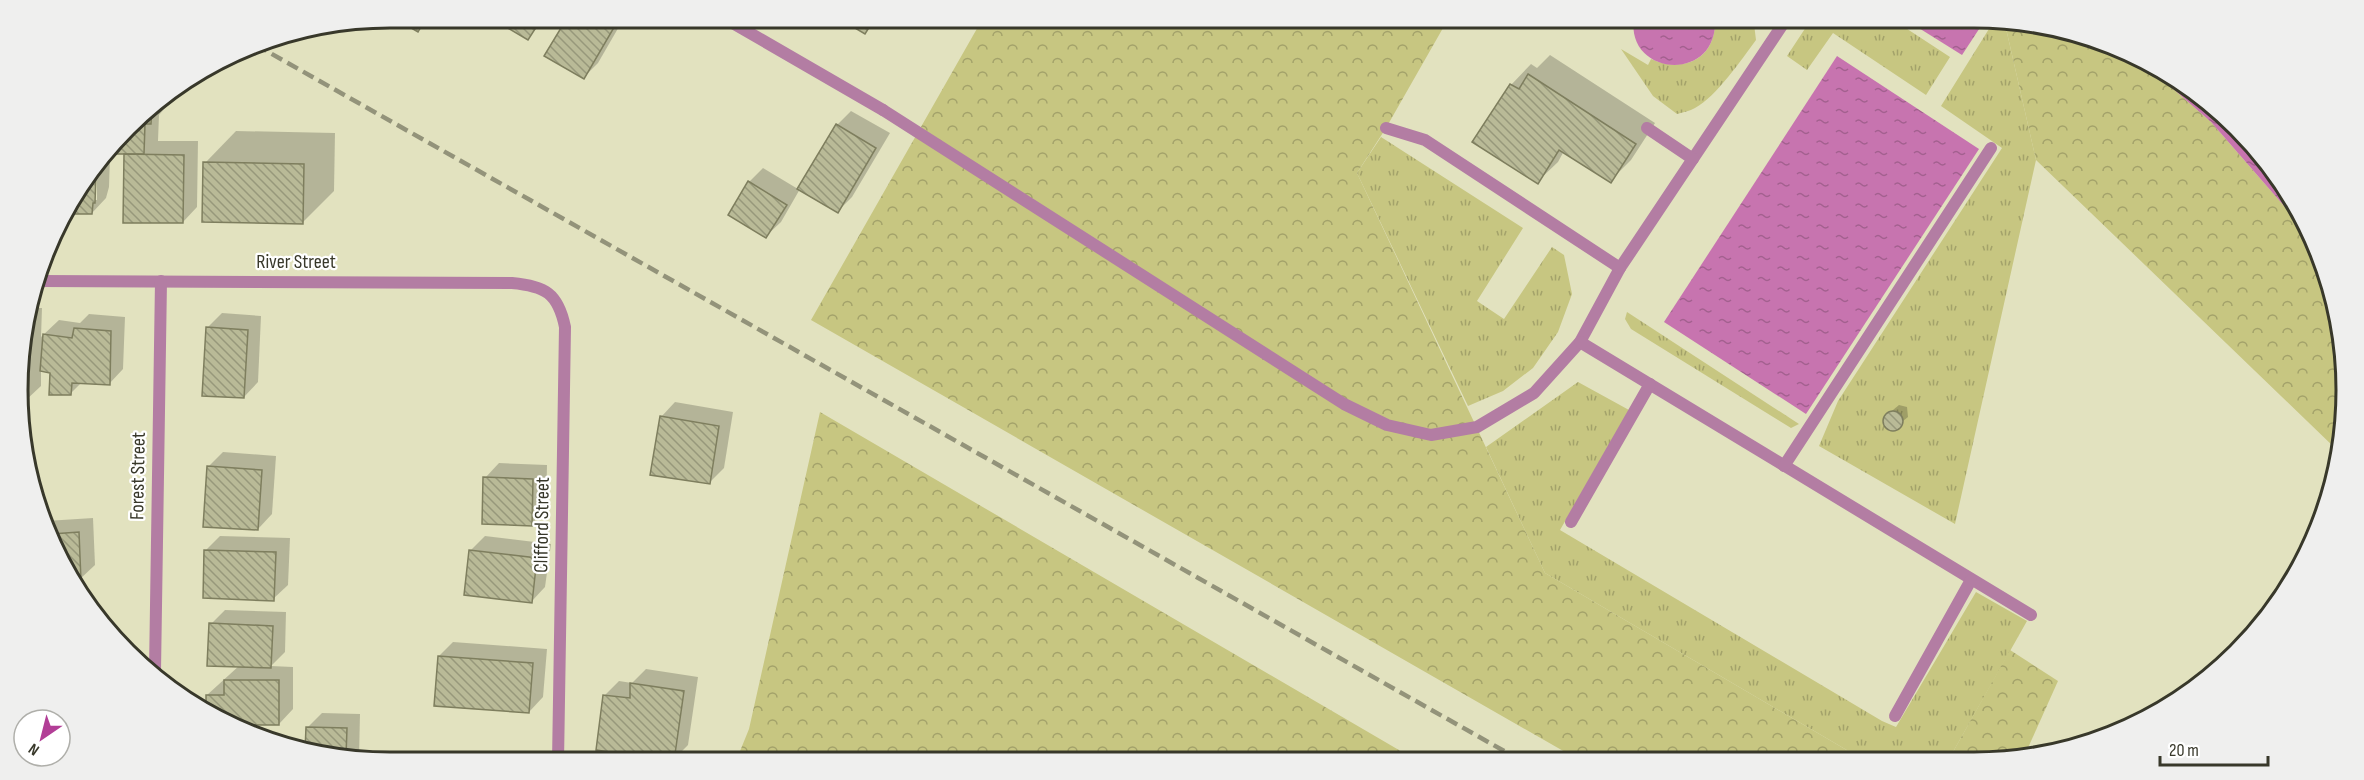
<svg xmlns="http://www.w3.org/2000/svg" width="2364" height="780" font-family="'Sofia Sans Condensed',sans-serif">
  <defs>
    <pattern id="grass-tufts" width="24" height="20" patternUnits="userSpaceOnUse" patternTransform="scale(1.5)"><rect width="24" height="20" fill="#c7c681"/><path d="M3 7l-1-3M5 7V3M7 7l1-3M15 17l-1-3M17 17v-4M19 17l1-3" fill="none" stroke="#a3a26a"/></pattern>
    <pattern id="forest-crowns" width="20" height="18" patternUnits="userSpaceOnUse" patternTransform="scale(1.5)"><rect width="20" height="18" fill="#c7c681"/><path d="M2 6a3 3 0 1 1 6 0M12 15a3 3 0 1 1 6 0" fill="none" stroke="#a3a26a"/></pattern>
    <pattern id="water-ripples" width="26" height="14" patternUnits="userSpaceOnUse" patternTransform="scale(1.5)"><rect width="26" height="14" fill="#c774af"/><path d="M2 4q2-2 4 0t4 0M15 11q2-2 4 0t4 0" fill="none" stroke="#a3608f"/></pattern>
    <pattern id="building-back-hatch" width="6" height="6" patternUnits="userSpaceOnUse" patternTransform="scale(1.5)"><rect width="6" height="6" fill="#b9ba97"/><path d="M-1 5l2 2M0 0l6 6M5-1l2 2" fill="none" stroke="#97987b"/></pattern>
  </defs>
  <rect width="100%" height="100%" fill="#e2e2bf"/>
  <!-- grass -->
  <g fill="url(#grass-tufts)">
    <path d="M1715 18H1751L1754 24 1756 40C1741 60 1717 96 1695 108 1690 111 1683 112 1677 114L1653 96 1621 49 1648 65 1651 59C1685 74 1717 58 1715 18Z"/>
    <path d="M1812 18H1897L1895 21 1950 57 1926 95 1833 33 1807 70 1787 56Z"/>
    <path d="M1986 20 2005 24 2036 160 1955 524 1819 446 1838 401 2002 148 1941 106 1992 24Z"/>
    <path d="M1381 137 1523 228 1477 301 1504 319 1552 247 1564 255 1572 294 1558 332 1533 368 1503 391 1468 406 1357 173Z"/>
    <path d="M1627 312 1799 424 1791 428 1631 329 1625 319Z"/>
    <path d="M1578 382 1629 410 1560 530 1882 721 1896 727 1976 592 2027 621 1949 759H1862L1545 573 1486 447Z"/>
  </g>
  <!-- forest -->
  <g fill="url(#forest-crowns)">
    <path d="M983 18H1444L1447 21 1386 128 1357 173 1545 573 1862 759 1579 760 811 320Z"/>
    <path d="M2003 22 2070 31 2154 72 2211 122 2305 230 2343 341 2336 449 2036 160 2005 24Z"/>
    <path d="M820 412 1416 760 736 761 749 729Z"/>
    <path d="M2010 650 2058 681 2023 759H1949Z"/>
  </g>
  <!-- water -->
  <g fill="url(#water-ripples)">
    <path d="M1634 18H1715C1719 84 1625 77 1634 18Z"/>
    <path d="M1907 18H1974L1983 23 1962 55 1906 20Z"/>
    <path d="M1837 56 1979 149 1806 414 1664 322Z"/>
    <path d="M2154 72 2200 95 2296 204 2305 230 2211 122Z"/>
  </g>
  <!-- shadow -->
  <g fill="#0003">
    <path d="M494 18H546L528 38Z"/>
    <path d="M568 18H624L598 63 584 77Z"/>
    <path d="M841 18H879L865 32Z"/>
    <path d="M1550 55 1655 123 1631 160 1610 181 1564 151 1558 162 1537 182 1511 85 1531 64 1537 68Z"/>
    <path d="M165 98V108L159 115 158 141H198L197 207 183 222 125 221 126 153H112L144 111Z"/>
    <path d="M851 111 890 133 852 197 838 211 800 189 781 222 766 236 749 182 763 168 798 189 837 125Z"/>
    <path d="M236 131 335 133 334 191 303 222 205 163Z"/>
    <path d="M110 156 109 187 106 198 92 213 66 212 94 176V200H97V172Z"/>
    <path d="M31 308H42L41 337 59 320 80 323 89 314 125 317 123 369 109 384 82 382 70 394 52 372 41 370V386L26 400 21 342Z"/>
    <path d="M222 313 261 316 258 382 244 397 207 328Z"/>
    <path d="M675 402 733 412 724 468 709 483 661 417Z"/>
    <path d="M1899 405 1907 407 1908 417 1893 429 1886 426 1884 421 1887 415Z"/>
    <path d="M223 452 276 456 272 514 258 529 208 467Z"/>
    <path d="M499 463 547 465 546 510 531 524 485 478Z"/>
    <path d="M93 518 95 565 80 579 73 580 46 521Z"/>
    <path d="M220 536 290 538 288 585 273 599 206 550Z"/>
    <path d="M485 536 551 544 545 587 531 602 471 550Z"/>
    <path d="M225 610 286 612 285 652 271 666 293 667V709L279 724H237L207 710V695L240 665 211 624Z"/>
    <path d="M453 642 547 649 543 697 529 712 439 656Z"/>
    <path d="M646 669 698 677 688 745 674 759 605 695 619 681 632 683Z"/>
    <path d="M322 713 360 714 359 758 307 751V728Z"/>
  </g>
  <!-- building -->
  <g fill="url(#building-back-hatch)" stroke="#7e7e5e" stroke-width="1.5">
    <path d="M401 18H426L418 32 399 21Z"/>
    <path d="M491 18H542L528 40Z"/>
    <path d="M567 18H606L616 24 584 79 544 56Z"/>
    <path d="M838 18H875L865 34Z"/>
    <path d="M1528 74 1636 144 1611 183 1559 150 1538 184 1472 142 1510 84 1519 89Z"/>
    <path d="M152 106 151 124H145L144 154H111L144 111Z"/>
    <path d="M836 124 876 148 838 213 797 189Z"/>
    <path d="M124 154 184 155 183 223H123Z"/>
    <path d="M203 162 304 164 303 224 202 222Z"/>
    <path d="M96 174 95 203H93L92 214H65Z"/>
    <path d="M748 181 787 205 766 238 728 215Z"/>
    <path d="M27 322V402H25L21 342Z"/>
    <path d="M206 327 248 330 244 398 202 396Z"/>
    <path d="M74 328 111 331 110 385 72 383 71 395H49L50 373 40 371 43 334 72 338Z"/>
    <circle cx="1893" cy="421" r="10"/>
    <path d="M660 416 719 426 710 484 650 475Z"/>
    <path d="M207 466 262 470 258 530 203 527Z"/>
    <path d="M483 477 533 479 532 526 482 524Z"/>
    <path d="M79 532 81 581H74L52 534Z"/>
    <path d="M204 550 276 552 274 601 203 598Z"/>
    <path d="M469 550 537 558 532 603 464 595Z"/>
    <path d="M209 623 273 626 271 668 207 666Z"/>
    <path d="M438 656 533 663 529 713 434 706Z"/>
    <path d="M224 680H279V725H241L206 709V695H224Z"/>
    <path d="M630 683 684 691 674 761 596 750 603 695 630 698Z"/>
    <path d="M306 727 347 728 346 756 305 751Z"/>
  </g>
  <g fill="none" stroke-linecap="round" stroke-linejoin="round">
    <!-- service -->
    <g stroke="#b37da3" stroke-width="12">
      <path d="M883 110 1344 404 1387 425 1431 435 1477 427 1534 393 1580 342 1620 268 1787 18"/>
      <path d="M1386 128 1425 140 1620 268"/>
      <path d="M1647 128 1693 159"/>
      <path d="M1580 342 2031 615"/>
      <path d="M1784 466 1991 148"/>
      <path d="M1571 522 1650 384"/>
      <path d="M1895 716 1971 580"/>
    </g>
    <!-- minor -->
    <g stroke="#b37da3" stroke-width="12">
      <path d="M724 18 883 110"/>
      <path d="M40 281 512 283C545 286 558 293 565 327L558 762"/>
      <path d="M155 671 161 281"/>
    </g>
    <!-- rail -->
    <path stroke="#93937a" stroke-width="4.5" stroke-dasharray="12 6" stroke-linecap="butt" d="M256 45 1520 760"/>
  </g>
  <g text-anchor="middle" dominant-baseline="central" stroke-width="4.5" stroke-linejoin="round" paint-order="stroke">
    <!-- street labels -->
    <g font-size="20" fill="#38382a" stroke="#fff">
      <text x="296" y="262">River Street</text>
      <text transform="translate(138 476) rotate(-89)">Forest Street</text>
      <text transform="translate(542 525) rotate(-89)">Clifford Street</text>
    </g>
  </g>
  <!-- crop -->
  <path d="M0 0H2364V780H0ZM390 28H1974A362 362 0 0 1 2336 390V390A362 362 0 0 1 1974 752H390A362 362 0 0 1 28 390V390A362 362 0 0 1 390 28Z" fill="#efefee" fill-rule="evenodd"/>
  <path fill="none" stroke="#38382a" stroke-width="3" d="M390 28H1974A362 362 0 0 1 2336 390V390A362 362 0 0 1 1974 752H390A362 362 0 0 1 28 390V390A362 362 0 0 1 390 28Z"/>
  <!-- north arrow -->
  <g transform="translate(42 738) rotate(215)"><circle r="28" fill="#ffffff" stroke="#afafaa" stroke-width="1.5"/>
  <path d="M0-4.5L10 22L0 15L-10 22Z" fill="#b23e96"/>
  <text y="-9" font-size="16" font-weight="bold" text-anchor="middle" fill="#38382a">N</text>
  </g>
  <!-- scale -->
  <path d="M2160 756v9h108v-9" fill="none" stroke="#38382a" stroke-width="3"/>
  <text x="2169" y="756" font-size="18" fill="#38382a" stroke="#ffffff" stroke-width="4.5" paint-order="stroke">20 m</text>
</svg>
